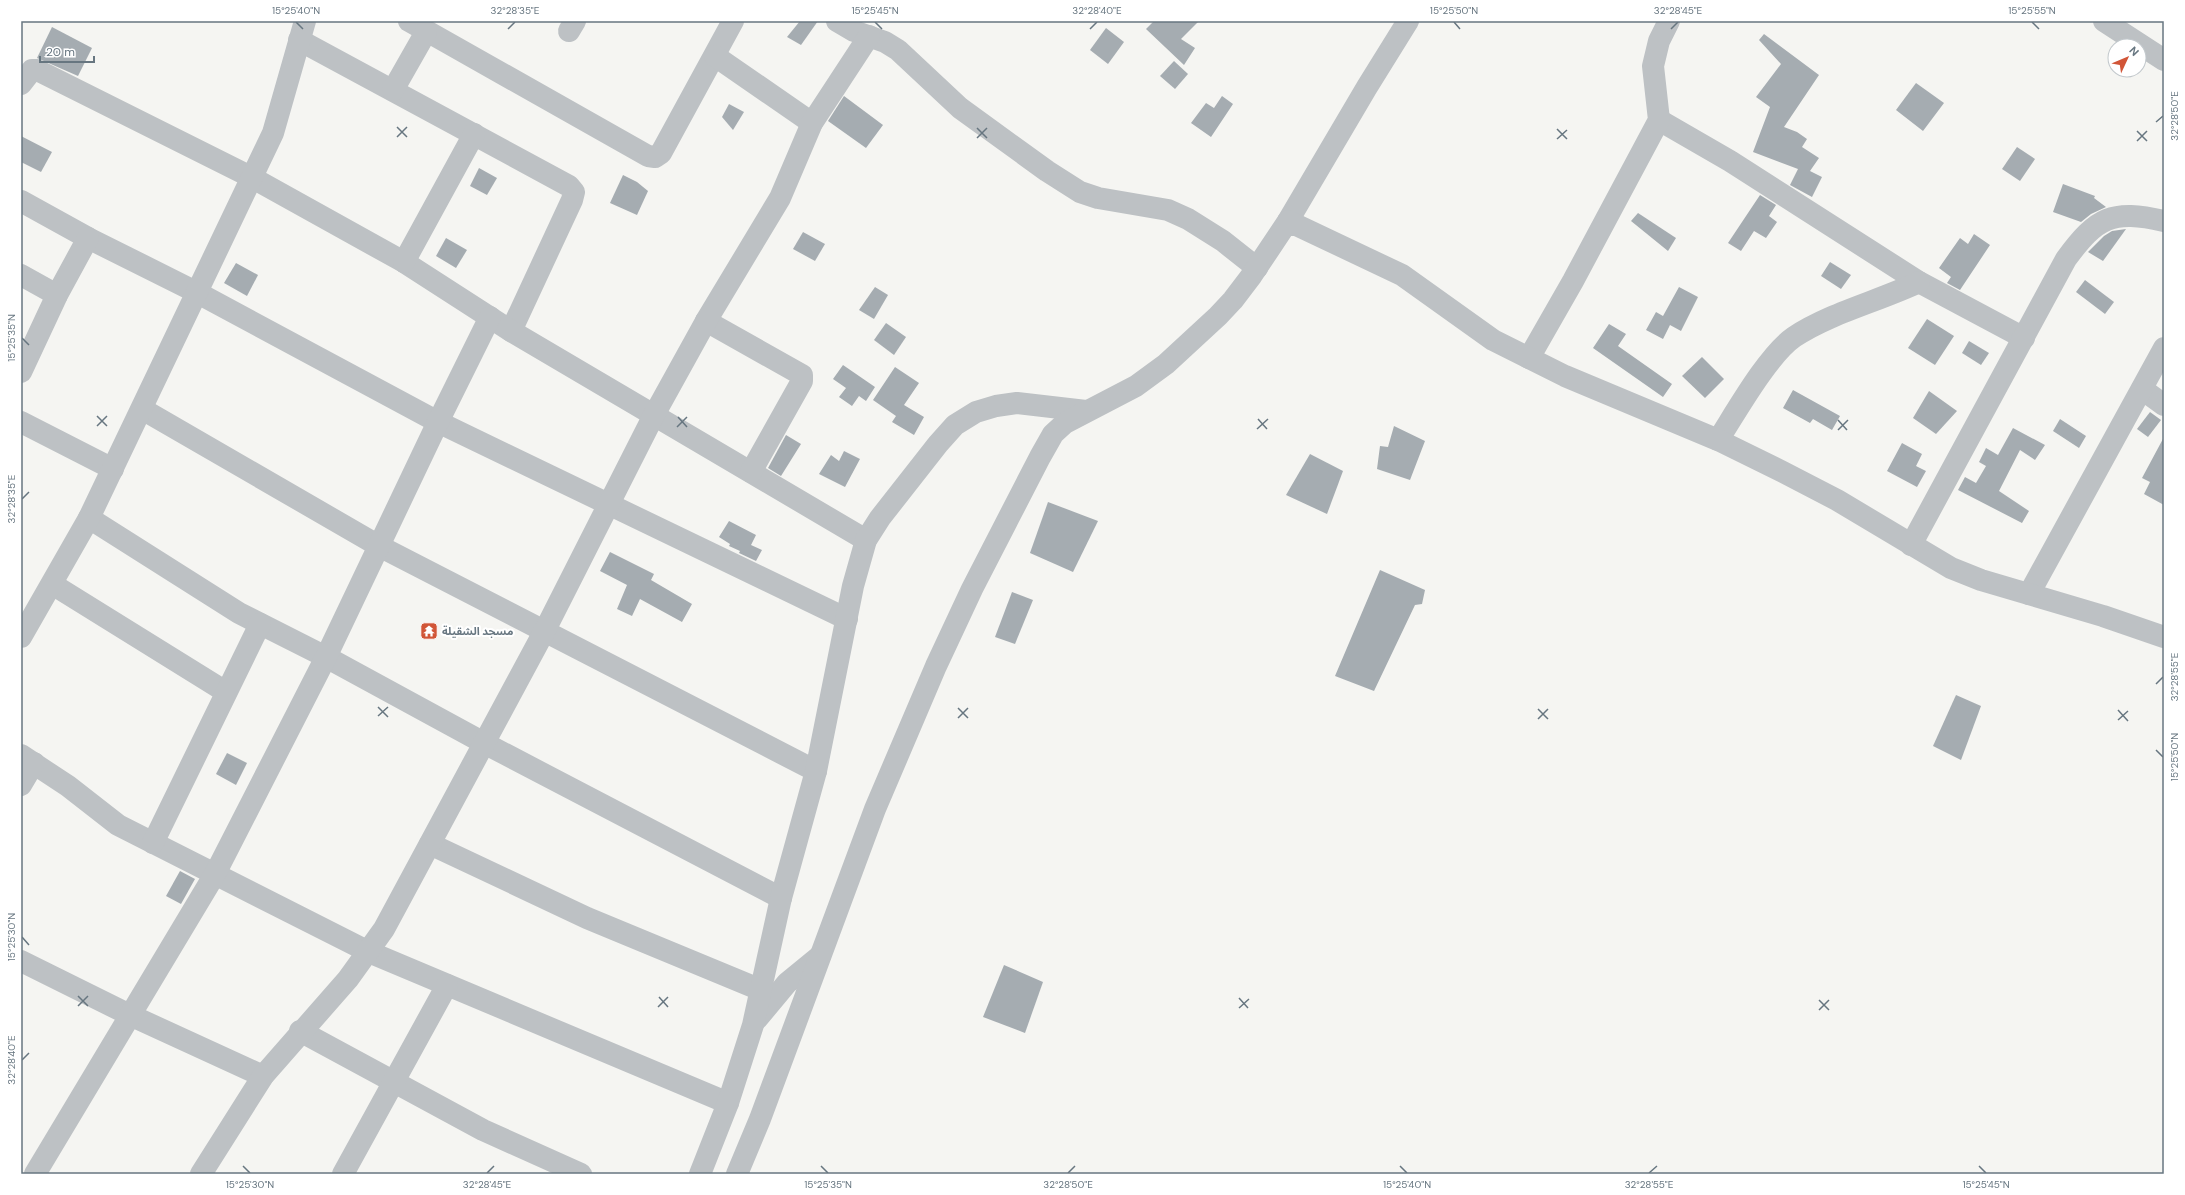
<svg xmlns="http://www.w3.org/2000/svg" width="2185" height="1195" font-family="'DM Sans','Noto Sans Arabic',sans-serif">
  <rect width="100%" height="100%" fill="#f5f5f2"/>
  <!-- building -->
  <g fill="#a5acb1">
    <path d="M800 21H818L801 45 787 37Z"/>
    <path d="M1154 21H1199L1181 39 1195 48 1184 65 1146 29Z"/>
    <path d="M52 27 92 48 78 76 37 58Z"/>
    <path d="M1106 28 1124 42 1108 64 1090 50Z"/>
    <path d="M1764 34 1819 75 1784 127 1797 132 1807 139 1802 147 1819 158 1810 171 1822 177 1812 197 1790 185 1798 169 1753 152 1770 107 1756 97 1781 64 1759 40Z"/>
    <path d="M1174 61 1188 74 1175 89 1160 76Z"/>
    <path d="M1916 83 1944 103 1923 131 1896 110Z"/>
    <path d="M844 96 883 125 866 148 828 121Z"/>
    <path d="M1222 96 1233 104 1211 137 1191 123 1206 103 1214 108Z"/>
    <path d="M729 104 744 112 733 130 722 117Z"/>
    <path d="M21 136 52 152 41 172 21 162Z"/>
    <path d="M2017 147 2035 159 2020 181 2002 169Z"/>
    <path d="M479 168 497 178 487 195 470 186Z"/>
    <path d="M623 175 637 182 648 191 637 215 610 203Z"/>
    <path d="M2063 184 2095 196 2094 198 2106 207 2091 214 2081 222 2053 212Z"/>
    <path d="M1760 195 1776 205 1769 216 1777 222 1766 238 1754 231 1741 251 1728 243Z"/>
    <path d="M1638 213 1676 238 1668 251 1631 221Z"/>
    <path d="M2126 229 2103 261 2088 252 2104 236 2112 231Z"/>
    <path d="M803 232 825 244 815 261 793 249Z"/>
    <path d="M1974 234 1990 245 1960 290 1947 283 1951 277 1939 268 1960 238 1968 244Z"/>
    <path d="M446 238 467 250 456 268 436 256Z"/>
    <path d="M1830 262 1851 275 1841 289 1821 276Z"/>
    <path d="M236 263 258 275 247 296 224 283Z"/>
    <path d="M2085 280 2114 302 2105 314 2076 292Z"/>
    <path d="M875 287 888 295 874 319 859 310Z"/>
    <path d="M1679 287 1698 297 1681 331 1670 325 1663 339 1646 330 1656 312 1663 316Z"/>
    <path d="M1927 319 1954 336 1935 365 1908 348Z"/>
    <path d="M886 323 906 337 894 355 874 340Z"/>
    <path d="M1609 324 1626 334 1618 346 1672 384 1663 397 1593 348Z"/>
    <path d="M1969 341 1989 353 1981 365 1962 353Z"/>
    <path d="M1702 357 1724 379 1705 398 1682 376Z"/>
    <path d="M843 365 875 387 866 401 859 396 852 406 839 397 846 388 833 379Z"/>
    <path d="M895 367 919 383 904 405 924 417 914 435 892 422 896 416 873 400Z"/>
    <path d="M1793 390 1840 416 1832 430 1813 419 1810 423 1783 408Z"/>
    <path d="M1929 391 1957 411 1936 434 1913 418Z"/>
    <path d="M2150 412 2161 420 2148 437 2137 429Z"/>
    <path d="M2060 419 2086 436 2079 448 2053 431Z"/>
    <path d="M1394 426 1425 441 1410 480 1377 469 1380 446 1388 447Z"/>
    <path d="M2013 428 2045 445 2035 460 2020 450 1999 491 2029 511 2022 523 1958 490 1965 477 1976 483 1986 466 1979 462 1986 448 1998 455Z"/>
    <path d="M786 435 801 444 781 476 768 468Z"/>
    <path d="M2164 437V505L2144 494 2150 482 2142 478Z"/>
    <path d="M1902 443 1922 454 1916 466 1926 471 1917 487 1887 471Z"/>
    <path d="M844 451 860 459 845 487 819 474 831 455 839 461Z"/>
    <path d="M1310 454 1343 471 1327 514 1286 495Z"/>
    <path d="M1048 502 1098 521 1073 572 1030 553Z"/>
    <path d="M729 521 756 535 751 545 762 550 756 561 739 553 740 551 729 546 730 544 719 537Z"/>
    <path d="M610 552 654 574 651 580 692 604 682 622 640 599 632 616 617 609 627 585 600 571Z"/>
    <path d="M1380 570 1425 590 1422 604 1415 605 1374 691 1335 676Z"/>
    <path d="M1012 592 1033 600 1015 644 995 637Z"/>
    <path d="M1956 695 1981 706 1961 760 1933 746Z"/>
    <path d="M227 753 247 763 236 785 216 774Z"/>
    <path d="M180 871 195 879 181 904 166 896Z"/>
    <path d="M1004 965 1043 982 1025 1033 983 1017Z"/>
  </g>
  <g fill="none" stroke-linecap="round" stroke-linejoin="round">
    <!-- minor -->
    <g stroke="#bdc1c4" stroke-width="22">
      <path d="M409 21 648 156 655 157 661 153 733 21"/>
      <path d="M837 21 854 31 885 42 898 50 960 108 1047 171 1080 192 1098 198 1168 210 1188 219 1223 241 1257 268"/>
      <path d="M2104 21 2164 60"/>
      <path d="M569 31 575 21"/>
      <path d="M299 40 569 186 574 192 572 200 511 331"/>
      <path d="M715 56 812 123"/>
      <path d="M21 84 32 70H37L251 177 404 262 511 331 866 540"/>
      <path d="M393 90 426 32"/>
      <path d="M1659 120 1730 161 1919 282 2024 338"/>
      <path d="M21 201 88 238 196 292 438 422 847 619"/>
      <path d="M1288 221 1367 87 1408 21"/>
      <path d="M404 262 474 134"/>
      <path d="M21 275 57 295"/>
      <path d="M706 321 802 375V381L751 472"/>
      <path d="M1529 358 1573 281 1659 120 1653 66 1659 41 1669 21"/>
      <path d="M21 372 57 295 88 238"/>
      <path d="M2142 389 2164 405"/>
      <path d="M142 409 379 546 816 771"/>
      <path d="M21 422 113 469"/>
      <path d="M1718 440C1736 412 1768 355 1794 337 1830 313 1879 301 1919 282"/>
      <path d="M89 518 239 613 326 657 484 743 781 898"/>
      <path d="M1911 545 2066 259C2097 217 2112 209 2164 221"/>
      <path d="M52 584 226 692"/>
      <path d="M2029 594 2164 348"/>
      <path d="M21 637 89 518 273 133 305 21"/>
      <path d="M21 755 68 786 118 825 369 952 728 1103"/>
      <path d="M21 785 34 763"/>
      <path d="M153 843 260 624"/>
      <path d="M430 844 587 918 761 990"/>
      <path d="M21 961 132 1016 263 1076"/>
      <path d="M757 1019 787 983 820 956"/>
      <path d="M300 1031 483 1130 581 1174"/>
      <path d="M35 1174 215 874 326 657 438 422 490 317"/>
      <path d="M201 1174 263 1076 348 979 384 929 545 630 654 415 706 321 780 198 812 123 869 36"/>
      <path d="M343 1174 447 985"/>
      <path d="M700 1174 728 1103 753 1025 781 898 816 771 853 586 866 540 880 518 938 444 955 425 976 412 996 406 1017 403 1086 411"/>
      <path d="M737 1174 760 1119 875 809 936 666 972 589 1040 457 1053 434 1065 423 1136 386 1166 364 1218 316 1233 300 1252 275 1288 221 1402 275 1493 340 1565 376 1718 440 1783 472 1837 500 1951 568 1981 580 2103 616 2164 637"/>
    </g>
  </g>
  <!-- ticks -->
  <path fill="none" stroke="#677680" stroke-width="1.5" d="M296 22 303 29M875 22 882 29M1454 22 1460 29M2032 22 2039 29M508 29 515 22M1090 29 1097 22M1671 29 1678 22M2156 122 2163 116M397 127 407 137M977 128 987 138M1557 129 1567 139M2137 131 2147 141M397 137 407 127M977 138 987 128M1557 139 1567 130M2137 141 2147 131M22 338 29 345M97 416 107 426M678 417 687 427M1258 419 1267 429M1838 420 1847 430M97 426 107 416M677 427 687 417M1257 429 1268 419M1838 430 1848 420M22 499 29 492M2156 684 2163 677M378 707 388 717M958 708 968 718M1538 709 1548 719M2118 710 2128 721M378 716 388 707M958 718 968 708M1538 719 1548 709M2118 720 2128 711M2156 750 2163 757M22 937 29 945M78 996 88 1006M659 997 668 1007M1239 998 1248 1008M1819 1000 1829 1010M78 1006 88 996M658 1007 668 997M1239 1008 1249 999M1819 1010 1829 1000M22 1060 29 1053M243 1166 250 1173M821 1166 828 1173M1400 1166 1407 1173M1979 1166 1986 1173M487 1173 494 1166M1068 1173 1075 1166M1649 1173 1657 1166"/>
  <!-- icons -->
  <defs>
    <symbol id="temple-square" viewBox="-11 -11 22 22"><rect x="-9" y="-9" width="18" height="18" rx="4" fill="#d15537" stroke="#fff"/><path d="M0-6L5-2H3V0L6.5 2.5H4V6H1.5V3h-3V6H-4V2.5H-6.5L-3 0V-2H-5Z" fill="#fff"/></symbol>
  </defs>
  <g fill-rule="evenodd">
    <use href="#temple-square" x="419" y="621" width="20" height="20"/>
  </g>
  <g text-anchor="middle" dominant-baseline="central" stroke-width="4" stroke-linejoin="round" paint-order="stroke">
    <!-- poi labels -->
    <g font-size="11" font-weight="bold" fill="#677680" stroke="#fff" text-anchor="start">
      <text x="442" y="631">مسجد الشقيلة</text>
    </g>
  </g>
  <!-- border -->
  <rect width="2185" height="1195" fill="none" stroke="#ffffff" stroke-width="44"/>
  <!-- north arrow -->
  <g transform="translate(2127 58) rotate(46)"><circle r="19" fill="#ffffff" stroke="#c2c8cc"/>
  <path d="M0-3L7 15L0 10L-7 15Z" fill="#d15537"/>
  <text y="-6" font-size="11" font-weight="bold" text-anchor="middle" fill="#677680">N</text>
  </g>
  <!-- scale -->
  <path d="M40 56v6h54v-6" fill="none" stroke="#677680" stroke-width="2"/>
  <text x="46" y="56" font-size="12" fill="#677680" stroke="#ffffff" stroke-width="3" paint-order="stroke">20 m</text>
  <rect x="22" y="22" width="2141" height="1151" fill="none" stroke="#677680" stroke-width="1.5"/>
  <g font-size="10" text-anchor="middle" fill="#677680">
    <text x="296" y="14">15°25'40"N</text>
    <text x="515" y="14">32°28'35"E</text>
    <text x="875" y="14">15°25'45"N</text>
    <text x="1097" y="14">32°28'40"E</text>
    <text x="1454" y="14">15°25'50"N</text>
    <text x="1678" y="14">32°28'45"E</text>
    <text x="2032" y="14">15°25'55"N</text>
    <text transform="translate(2174 116) rotate(-90)" y="4">32°28'50"E</text>
    <text transform="translate(11 338) rotate(-90)" y="4">15°25'35"N</text>
    <text transform="translate(11 499) rotate(-90)" y="4">32°28'35"E</text>
    <text transform="translate(2174 677) rotate(-90)" y="4">32°28'55"E</text>
    <text transform="translate(2174 757) rotate(-90)" y="4">15°25'50"N</text>
    <text transform="translate(11 937) rotate(-90)" y="4">15°25'30"N</text>
    <text transform="translate(11 1060) rotate(-90)" y="4">32°28'40"E</text>
    <text x="250" y="1188">15°25'30"N</text>
    <text x="487" y="1188">32°28'45"E</text>
    <text x="828" y="1188">15°25'35"N</text>
    <text x="1068" y="1188">32°28'50"E</text>
    <text x="1407" y="1188">15°25'40"N</text>
    <text x="1649" y="1188">32°28'55"E</text>
    <text x="1986" y="1188">15°25'45"N</text>
  </g>
</svg>
